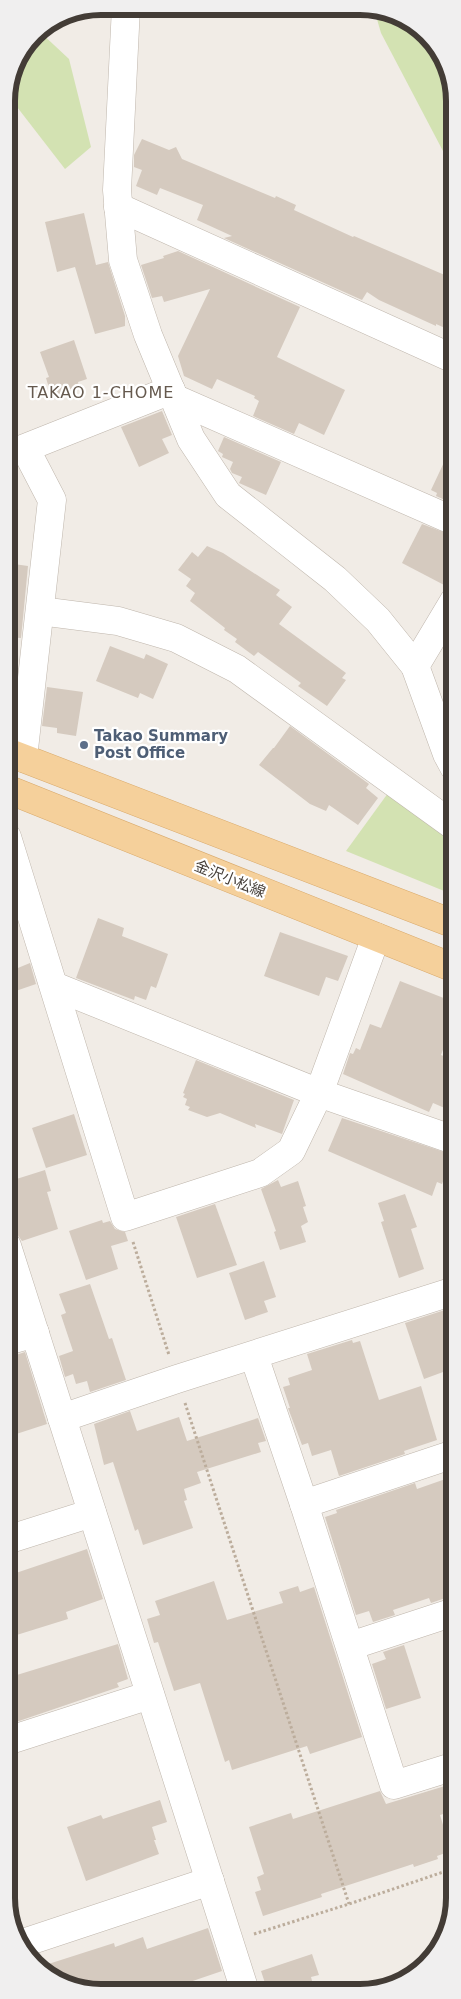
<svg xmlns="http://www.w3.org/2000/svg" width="461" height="1999" font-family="'DejaVu Sans','Noto Sans JP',sans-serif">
  <rect width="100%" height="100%" fill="#f1ece6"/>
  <!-- green -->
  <g fill="#d3e2b2">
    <path d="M374 9H384L431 38 454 89V172L381 33Z"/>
    <path d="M39 31 69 59 91 147 65 169 7 94 34 34Z"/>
    <path d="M391 789 454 837V895L346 851Z"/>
  </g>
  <!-- building -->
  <g fill="#d5cabf">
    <path d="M142 139 169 150 176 147 182 159 275 198 276 196 296 205 294 210 353 237 354 236 454 279V332L436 324V326L379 300 367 292 362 300 224 238 232 236 197 220 203 205 160 188 157 195 136 186 142 170 134 167V155Z"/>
    <path d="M84 213 96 265 108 262 125 316V326L95 334 75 267 57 272 45 222Z"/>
    <path d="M178 251 300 307 277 357 345 390 324 435 299 423 294 434 253 416 259 401 254 398 255 396 217 379 212 389 184 376 178 356 210 289 164 302 162 296 152 298 141 265 164 258 163 256Z"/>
    <path d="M74 340 87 379 78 382 79 386 70 389 71 392 52 398 46 378 49 377 40 352Z"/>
    <path d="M162 411 172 435 162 439 169 453 139 467 121 427Z"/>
    <path d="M224 437 281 462 266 495 239 483 242 477 232 473 230 469 233 462 222 457 223 454 218 451Z"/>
    <path d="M454 441V504L436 496 437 493 431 490Z"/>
    <path d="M422 524 454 536V570L446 586 402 563Z"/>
    <path d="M207 546 223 553 280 590 276 595 292 607 279 624 346 673 342 678 346 680 327 706 298 686 301 683 258 652 254 656 235 642 237 639 224 630 225 628 190 601 195 593 186 586 191 579 178 570 192 552 198 557Z"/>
    <path d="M7 563 28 566 21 638 7 637Z"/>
    <path d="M110 646 144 659 146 654 168 664 153 699 140 693 138 698 96 681Z"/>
    <path d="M47 687 83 692 76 736 57 733V728L42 726Z"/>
    <path d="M290 726 369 784 366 788 378 798 358 825 329 805 326 811 310 804 259 765 273 748H274Z"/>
    <path d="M98 918 124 928 122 936 168 954 156 988 151 986 146 1000 135 996 134 1000 76 978Z"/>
    <path d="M280 932 348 956 338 981 326 977 319 996 264 976Z"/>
    <path d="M30 963 36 984 7 994V985L13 970Z"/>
    <path d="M400 981 454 1002V1020L441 1055 454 1060V1112L433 1103 429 1112 343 1074 350 1053 353 1054 356 1048 360 1050 370 1024 381 1028Z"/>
    <path d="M196 1060 294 1100 282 1134 255 1124 256 1128 220 1113 207 1117 188 1110 190 1107 185 1105 187 1099 183 1097 185 1094 183 1093Z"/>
    <path d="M74 1114 87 1155 46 1168 32 1128Z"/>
    <path d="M342 1118 453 1155 442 1184 437 1182 432 1196 328 1151Z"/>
    <path d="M45 1170 51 1191 47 1192 58 1229 22 1241 17 1234 7 1231V1182Z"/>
    <path d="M278 1180 281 1187 298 1181 306 1206 303 1207 308 1222 301 1226 306 1242 280 1250 274 1232 276 1231 261 1189Z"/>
    <path d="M405 1194 417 1227 411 1229 424 1269 399 1278 381 1222 384 1221 378 1203Z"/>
    <path d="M215 1204 237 1265 197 1278 176 1217Z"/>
    <path d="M102 1220 103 1223 110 1221 115 1229 125 1232 128 1241 111 1246 118 1269 86 1280 69 1231Z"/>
    <path d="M264 1261 276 1297 264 1301 268 1312 245 1320 229 1273Z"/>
    <path d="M90 1284 109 1339 112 1338 126 1380 90 1392 87 1381 76 1384 73 1374 65 1377 59 1356 73 1351 61 1315 66 1313 59 1294Z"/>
    <path d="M454 1307V1368L424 1379 405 1323Z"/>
    <path d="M352 1340 353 1343 360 1341 379 1400 421 1386 437 1440 404 1451 405 1454 339 1476 331 1450 312 1456 308 1443 302 1445 288 1408H290L283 1387 290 1385 288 1378 312 1370 307 1354Z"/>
    <path d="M25 1352 47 1424 7 1437V1358Z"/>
    <path d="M130 1411 137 1431 179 1417 187 1441 258 1418 266 1441 258 1443 261 1452 197 1472 201 1483 184 1489 187 1500 184 1501 193 1528 143 1545 138 1529 135 1531 113 1462 104 1465 94 1424Z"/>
    <path d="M454 1476V1595L431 1603 429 1598 393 1610 395 1615 373 1622 369 1611 356 1615 325 1517 337 1513 336 1510 415 1483 417 1489Z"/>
    <path d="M87 1549 103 1599 66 1612 68 1619 7 1638V1576Z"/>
    <path d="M214 1581 227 1620 283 1603 279 1592 298 1586 300 1592 314 1587 362 1737 310 1754 307 1746 232 1770 229 1760 225 1762 200 1683 174 1691 158 1642 154 1643 147 1619 160 1615 155 1601Z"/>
    <path d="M118 1644 128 1679 117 1683 119 1687 16 1722 7 1691V1678Z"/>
    <path d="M404 1645 421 1698 386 1709 372 1664 386 1659 383 1652Z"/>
    <path d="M445 1786 453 1811 440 1815 451 1851 437 1856 438 1859 414 1867 413 1864 321 1894 322 1897 263 1916 255 1892 261 1890 257 1877 264 1874 249 1827 291 1813 293 1819 380 1791 386 1804Z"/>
    <path d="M160 1800 167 1822 152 1827 156 1840H154L159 1854 86 1881 67 1827 101 1815 103 1819Z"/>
    <path d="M208 1928 222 1971 181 1985 184 1991H82L39 1967 114 1943 115 1947 143 1937 147 1949Z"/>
    <path d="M312 1954 319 1975 311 1977 315 1992H268L261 1971Z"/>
  </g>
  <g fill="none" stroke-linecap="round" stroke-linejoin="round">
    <defs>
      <g id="minor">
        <path d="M126 7 117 190 123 260 148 335 191 439 228 495 335 579 378 620 415 666 447 754 454 767"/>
        <path d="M118 207 454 359"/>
        <path d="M176 399 454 521"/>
        <path d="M40 611 118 621 176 638 237 669 454 826"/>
        <path d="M415 666 454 601"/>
        <path d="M23 758 52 500 25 448 171 390"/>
        <path d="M7 837 125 1217 260 1173 291 1151 319 1093 376 937"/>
        <path d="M54 986 319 1093 454 1140"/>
        <path d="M7 1246 245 1991"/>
        <path d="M7 1341 35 1333"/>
        <path d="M254 1356 304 1504 394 1785 455 1766"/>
        <path d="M62 1418 177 1379 454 1291"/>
        <path d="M304 1504 454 1454"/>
        <path d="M7 1540 92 1513"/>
        <path d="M350 1646 454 1612"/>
        <path d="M7 1741 150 1695"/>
        <path d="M23 1943 210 1881"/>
      </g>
      <g id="major">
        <path d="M7 752 454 924"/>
        <path d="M7 789 454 968"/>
      </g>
    </defs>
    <!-- minor casing -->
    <use href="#minor" stroke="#bfb6ac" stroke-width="29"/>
    <!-- major casing -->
    <use href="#major" stroke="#d9aa6c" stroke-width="29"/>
    <!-- path -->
    <g stroke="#bcad9c" stroke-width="3" stroke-dasharray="2.5 2.5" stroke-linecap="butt">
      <path d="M133 1242 169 1355"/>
      <path d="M185 1403 349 1904"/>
      <path d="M254 1934 349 1904 455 1868"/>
    </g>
    <!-- minor -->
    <use href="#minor" stroke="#fff" stroke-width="28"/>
    <!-- major -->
    <use href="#major" stroke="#f5d09b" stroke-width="28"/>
  </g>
  <!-- markers -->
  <circle fill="#5c6f8a" stroke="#fff" stroke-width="2" cx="84" cy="745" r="5"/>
  <g text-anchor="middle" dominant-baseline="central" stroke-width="4.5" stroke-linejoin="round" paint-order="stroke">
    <!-- service labels -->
    <g font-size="15" font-weight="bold" fill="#4e5e75" stroke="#fff" text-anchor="start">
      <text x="94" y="736">Takao Summary<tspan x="94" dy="17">Post Office</tspan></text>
    </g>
    <!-- street labels -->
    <g font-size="15" fill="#433c36" stroke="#fff">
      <text transform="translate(230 879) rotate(22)">金沢小松線</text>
    </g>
    <!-- neighbourhood labels -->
    <g font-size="16" letter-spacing="1" fill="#65594e" stroke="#fff">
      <text x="101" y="392">TAKAO 1-CHOME</text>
    </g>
  </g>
  <!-- crop -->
  <path d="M0 0H461V1999H0ZM101 15H360A86 86 0 0 1 446 101V1898A86 86 0 0 1 360 1984H101A86 86 0 0 1 15 1898V101A86 86 0 0 1 101 15Z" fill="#f0efef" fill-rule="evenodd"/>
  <path fill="none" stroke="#433c36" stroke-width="6" d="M101 15H360A86 86 0 0 1 446 101V1898A86 86 0 0 1 360 1984H101A86 86 0 0 1 15 1898V101A86 86 0 0 1 101 15Z"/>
</svg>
